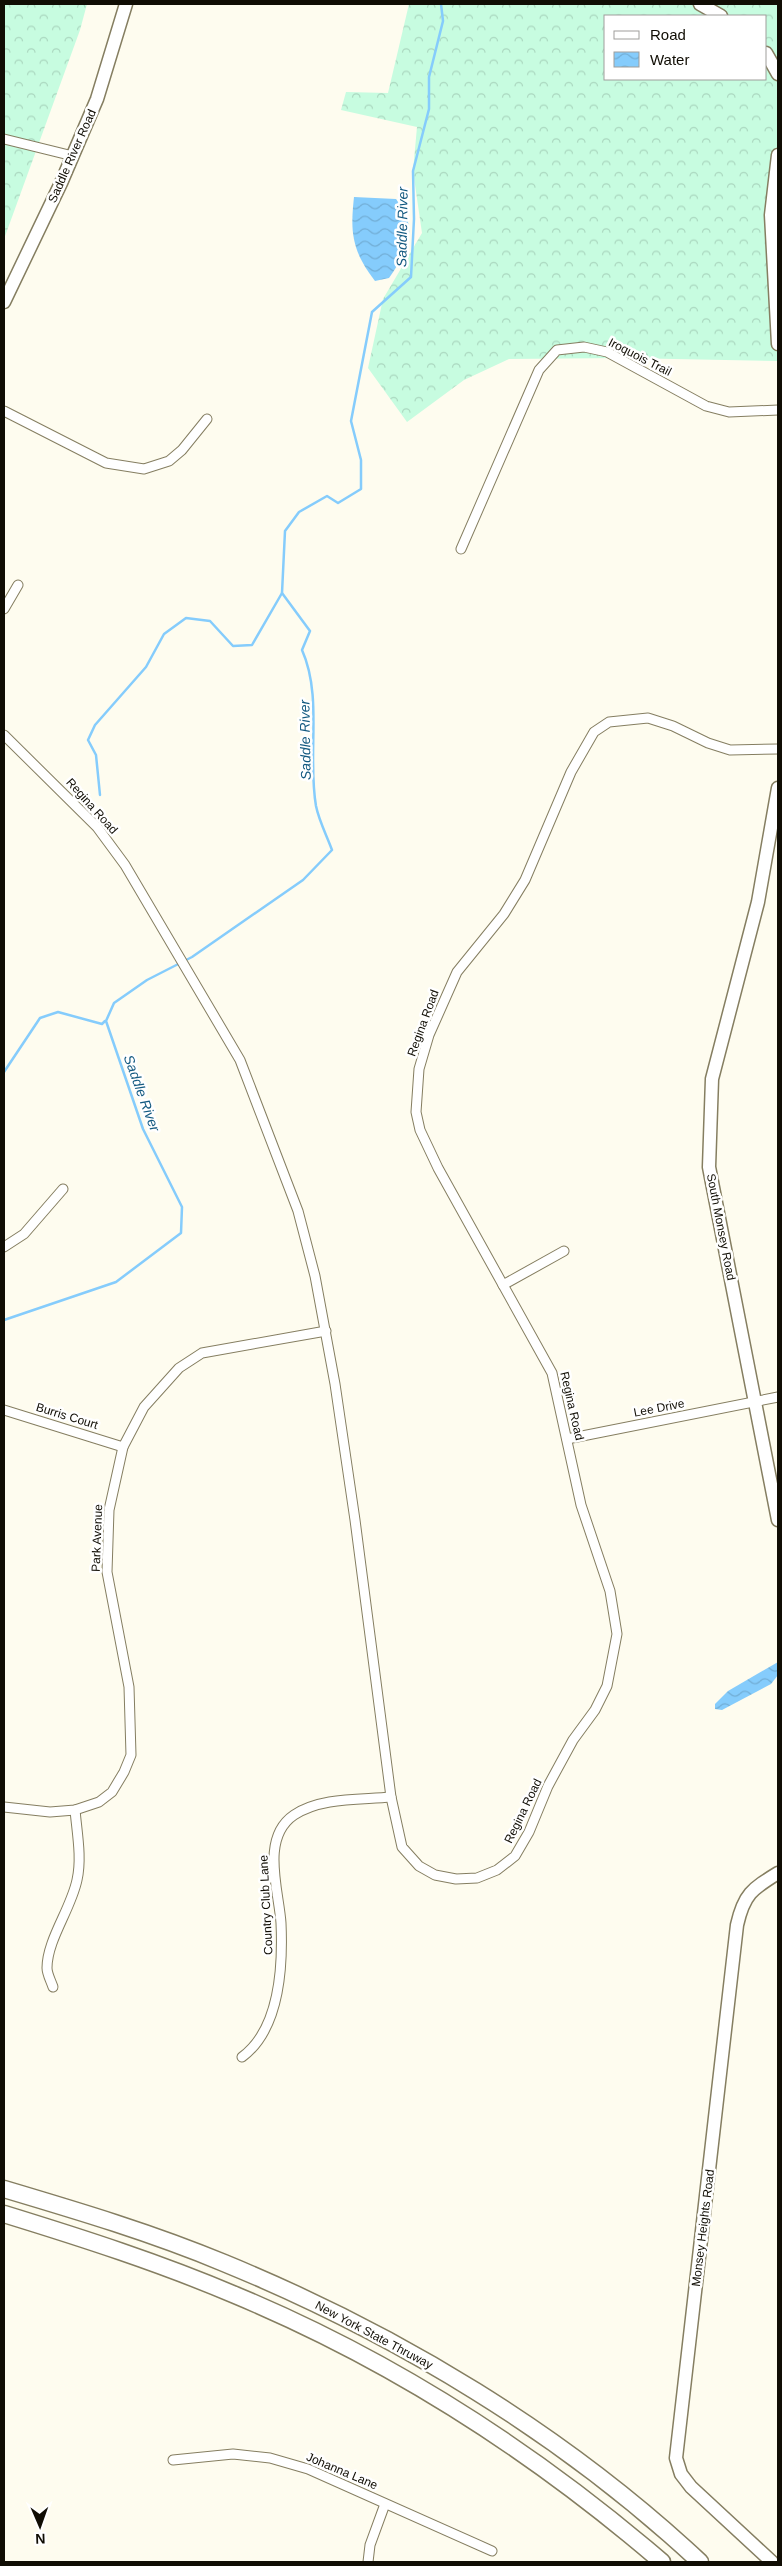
<svg xmlns="http://www.w3.org/2000/svg" width="782" height="2566" font-family="Helvetica,sans-serif">
  <defs>
    <pattern id="forest-crowns" width="20" height="18" patternUnits="userSpaceOnUse" patternTransform="scale(1.25)"><rect width="20" height="18" fill="#c7fce0"/><path d="M2 6a3 3 0 1 1 6 0M12 15a3 3 0 1 1 6 0" fill="none" stroke="#aad7bf"/></pattern>
    <pattern id="water-waves" width="16" height="10" patternUnits="userSpaceOnUse" patternTransform="scale(1.25)"><rect width="16" height="10" fill="#85ccfc"/><path d="M0 5q4-4 8 0t8 0" fill="none" stroke="#72aed6"/></pattern>
  </defs>
  <rect width="100%" height="100%" fill="#fefcef"/>
  <!-- forest -->
  <g fill="url(#forest-crowns)" fill-rule="evenodd">
    <path d="M4 4H87L80 30 4 239Z"/>
    <path d="M409 4H778V361L622 358 509 359 464 380 407 422 368 368 383 299 422 233 413 171 417 127 341 110 346 92 388 93ZM606 16H766V79H606Z"/>
  </g>
  <!-- water -->
  <g fill="url(#water-waves)">
    <path d="M354 197 396 199C419 229 409 249 389 278L375 281C352 251 350 233 354 197Z"/>
    <path d="M778 1662V1675L771 1684 722 1710 715 1709V1704L728 1691Z"/>
  </g>
  <g fill="none" stroke-linecap="round" stroke-linejoin="round">
    <!-- stream -->
    <g stroke="#85ccfc" stroke-width="2.5">
      <path d="M100 795 96 755 88 740 95 725 146 667 164 634 186 618 210 621 233 646 252 645 282 593"/>
      <path d="M4 1072 40 1018 58 1012 102 1024 105 1021"/>
      <path d="M4 1320 116 1282 181 1233 182 1207 143 1129 106 1021 114 1003 147 980 192 957 303 880 332 850C327 836 319 821 316 806 307 755 323 697 302 650L310 631 282 593 285 531 299 512 327 496 338 503 361 489V460L351 421 372 312 411 277 414 219 413 171 429 109V77L443 21 441 4"/>
    </g>
    <defs>
      <g id="street">
        <path d="M4 139 73 156"/>
        <path d="M4 411 106 463 144 469 169 461 182 450 207 419"/>
        <path d="M461 549 539 370 557 350 584 347 607 352 706 406 729 412 778 410"/>
        <path d="M4 609 18 585"/>
        <path d="M4 735 97 827 125 865 240 1060 298 1211 315 1276 335 1384 355 1520 391 1797 402 1847 419 1866 435 1875 456 1879 477 1878 497 1870 515 1856 529 1832 548 1786 573 1740 595 1710 607 1686 617 1634 610 1591 581 1505 552 1373 438 1168 420 1130 416 1112 419 1069 429 1035 457 972 504 914 525 880 571 772 594 732 609 722 648 718 673 726 708 743 730 750 778 749"/>
        <path d="M4 1247 24 1234 63 1189"/>
        <path d="M503 1285 564 1251"/>
        <path d="M4 1410 123 1447"/>
        <path d="M567 1439 778 1397"/>
        <path d="M4 1807 50 1812 75 1810 99 1802 112 1792 124 1772 131 1755 129 1687 107 1572 109 1510 123 1447 144 1407 179 1368 202 1353 326 1331"/>
        <path d="M53 1987C51 1981 47 1974 47 1968 47 1940 71 1909 77 1880 82 1858 77 1833 75 1810"/>
        <path d="M242 2057C280 2029 283 1967 281 1923 279 1891 260 1838 294 1815 321 1797 360 1800 391 1797"/>
        <path d="M173 2460 233 2454 270 2458 308 2469 492 2551"/>
        <path d="M368 2562 370 2545 385 2504"/>
      </g>
      <g id="secondary">
        <path d="M700 4 721 16"/>
        <path d="M766 53 778 74"/>
        <path d="M778 155 771 215 778 344"/>
        <path d="M4 302 61 183 97 99 126 4"/>
        <path d="M778 788 758 902 712 1079 709 1167 778 1520"/>
        <path d="M772 2562 691 2487 681 2474 676 2458 737 1925C744 1894 752 1889 778 1873"/>
      </g>
      <g id="highway">
        <path d="M4 2189C78 2211 152 2233 224 2263 397 2334 563 2434 700 2562"/>
        <path d="M4 2214C82 2238 160 2263 235 2295 391 2360 534 2452 662 2562"/>
      </g>
    </defs>
    <!-- street casing -->
    <use href="#street" stroke="#857e61" stroke-width="11"/>
    <!-- secondary casing -->
    <use href="#secondary" stroke="#857e61" stroke-width="15"/>
    <!-- highway casing -->
    <use href="#highway" stroke="#857e61" stroke-width="19"/>
    <!-- street -->
    <use href="#street" stroke="#fff" stroke-width="9"/>
    <!-- secondary -->
    <use href="#secondary" stroke="#fff" stroke-width="12"/>
    <!-- highway -->
    <use href="#highway" stroke="#fff" stroke-width="16"/>
  </g>
  <g text-anchor="middle" dominant-baseline="central" stroke-width="5" stroke-linejoin="round" paint-order="stroke">
    <!-- street labels -->
    <g font-size="12" fill="#100d04" stroke="#fff">
      <text transform="translate(72 156) rotate(-66)">Saddle River Road</text>
      <text transform="translate(640 357) rotate(27)">Iroquois Trail</text>
      <text transform="translate(92 806) rotate(48)">Regina Road</text>
      <text transform="translate(423 1023) rotate(-70)">Regina Road</text>
      <text transform="translate(721 1227) rotate(79)">South Monsey Road</text>
      <text transform="translate(572 1406) rotate(77)">Regina Road</text>
      <text transform="translate(659 1408) rotate(-11)">Lee Drive</text>
      <text transform="translate(67 1416) rotate(17)">Burris Court</text>
      <text transform="translate(97 1538) rotate(-88)">Park Avenue</text>
      <text transform="translate(523 1811) rotate(-64)">Regina Road</text>
      <text transform="translate(266 1905) rotate(-93)">Country Club Lane</text>
      <text transform="translate(703 2228) rotate(-83)">Monsey Heights Road</text>
      <text transform="translate(374 2335) rotate(28)">New York State Thruway</text>
      <text transform="translate(342 2471) rotate(23)">Johanna Lane</text>
    </g>
    <!-- water labels -->
    <g font-size="14" font-style="italic" fill="#135980" stroke="#fff">
      <text transform="translate(402 227) rotate(-89)">Saddle River</text>
      <text transform="translate(305 740) rotate(-91)">Saddle River</text>
      <text transform="translate(142 1093) rotate(70)">Saddle River</text>
    </g>
  </g>
  <!-- border -->
  <rect width="782" height="2566" fill="none" stroke="#100d04" stroke-width="10"/>
  <!-- legend -->
  <rect x="604" y="15" width="162" height="65" fill="#ffffff" stroke="#9f9e9b"/>
  <rect x="614" y="31" width="25" height="8" fill="#ffffff" stroke="#9f9e9b"/>
  <text x="650" y="40" font-size="15" fill="#100d04">Road</text>
  <rect x="614" y="52" width="25" height="15" fill="url(#water-waves)" stroke="#9f9e9b"/>
  <text x="650" y="65" font-size="15" fill="#100d04">Water</text>
  <!-- north arrow -->
  <g transform="translate(40 2526) rotate(178)" stroke="#ffffff" stroke-width="4" paint-order="stroke">
  <path d="M0-4L9 19L0 12L-9 19Z" fill="#100d04"/>
  <text y="-8" font-size="14" font-weight="bold" text-anchor="middle" fill="#100d04">N</text>
  </g>
</svg>
